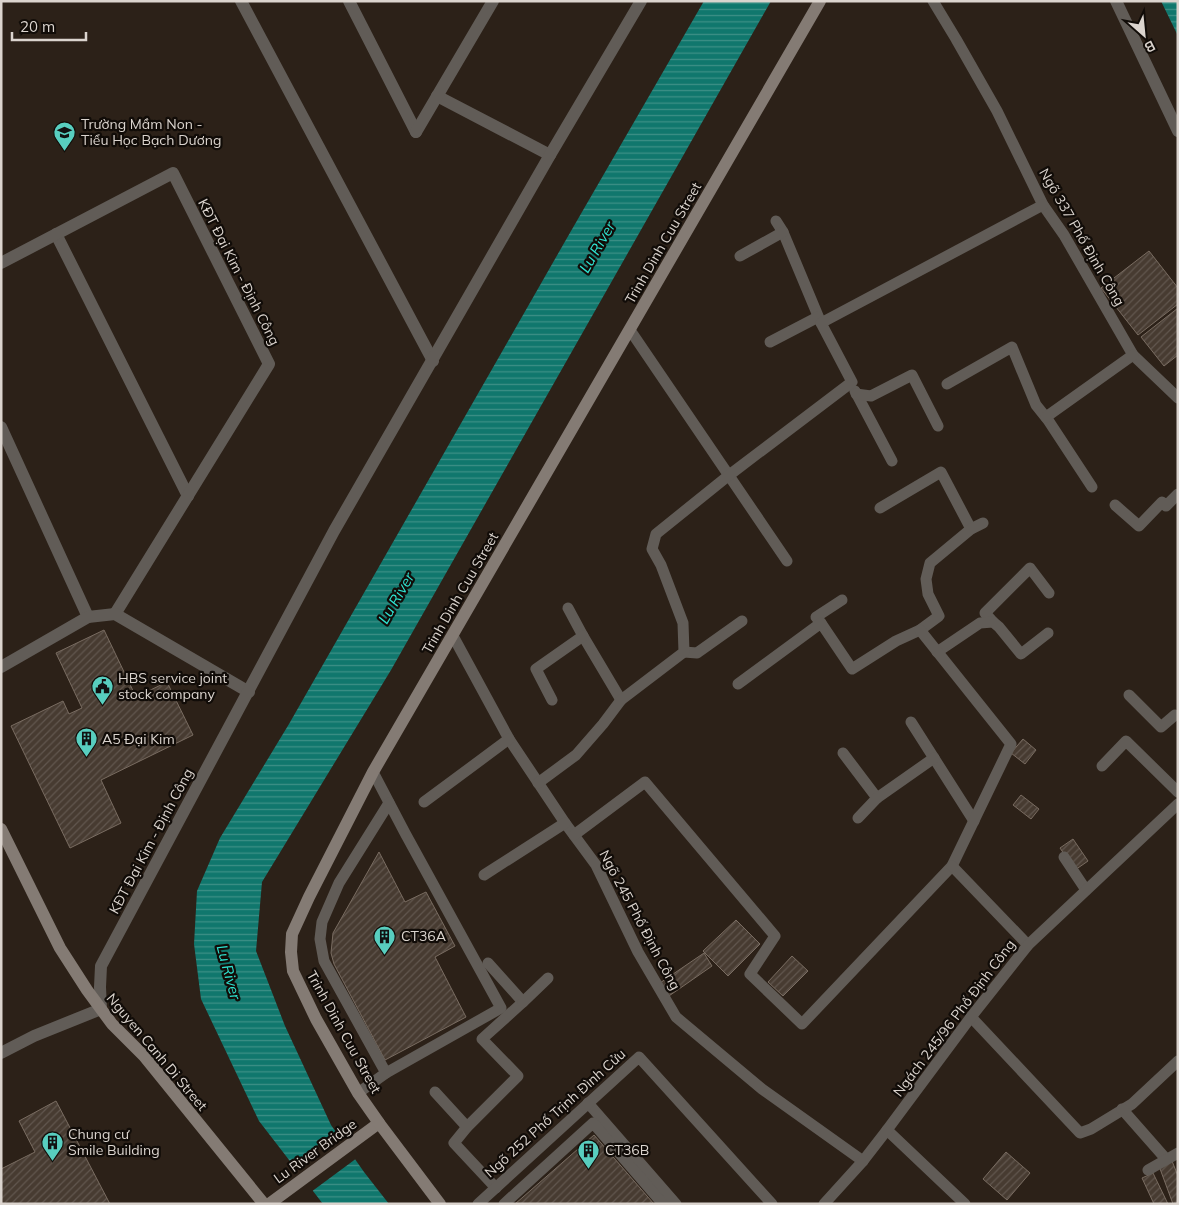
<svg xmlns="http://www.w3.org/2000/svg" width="1179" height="1205" font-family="Mulish,sans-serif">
  <defs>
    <pattern id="water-rules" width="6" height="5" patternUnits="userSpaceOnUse" patternTransform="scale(1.25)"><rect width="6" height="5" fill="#10776d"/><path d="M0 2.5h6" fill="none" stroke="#3e9087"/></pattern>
    <pattern id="building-hatch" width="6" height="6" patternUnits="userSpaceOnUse" patternTransform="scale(1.25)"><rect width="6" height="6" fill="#473b31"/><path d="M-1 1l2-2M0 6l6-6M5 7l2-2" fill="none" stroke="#61564e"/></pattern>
  </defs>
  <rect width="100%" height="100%" fill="#2c2118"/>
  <!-- water -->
  <g fill="url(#water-rules)">
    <path d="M704 1H771L391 670 262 882 256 951 285 1026 331 1125 364 1172 389 1204H323L259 1121 201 999 194 944 197 891 220 838 289 724 571 231Z"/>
    <path d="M1161 1H1178V36Z"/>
  </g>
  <!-- pier -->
  <path fill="#2c2118" d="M338 1130 357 1158 311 1192 290 1166Z"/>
  <!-- building -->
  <g fill="url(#building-hatch)" stroke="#796c61">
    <path d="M1149 251 1178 288V304L1138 335 1101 288Z"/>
    <path d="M1178 308V355L1164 366 1141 337Z"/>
    <path d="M104 630 136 697 167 682 193 735 101 780 121 823 70 848 11 726 63 701 69 714 82 708 56 653Z"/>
    <path d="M1023 739 1036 750 1025 764 1011 753Z"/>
    <path d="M1021 795 1039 809 1031 819 1013 805Z"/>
    <path d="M1073 839 1088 861 1075 870 1060 848Z"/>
    <path d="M379 852 405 902 426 892 455 946 435 957 466 1017 385 1060 334 964 331 953 333 933Z"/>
    <path d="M736 920 760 944 728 976 703 951Z"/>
    <path d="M704 953 712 966 666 998 657 985Z"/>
    <path d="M792 956 808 971 783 996 768 982Z"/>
    <path d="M56 1101 110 1204H1V1169L35 1152 19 1121Z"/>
    <path d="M594 1135 654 1204H515Z"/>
    <path d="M1006 1152 1030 1173 1007 1200 983 1179Z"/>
    <path d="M1172 1161 1178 1176V1202L1173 1204 1159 1166Z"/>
    <path d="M1153 1173 1168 1204H1154L1142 1178Z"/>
  </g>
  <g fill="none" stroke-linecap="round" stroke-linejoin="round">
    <!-- lane -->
    <g stroke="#615c57" stroke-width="11">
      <path d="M933 1 956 39 997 111 1043 205 1064 235 1133 355 1178 398"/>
      <path d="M776 221 783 232 821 323"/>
      <path d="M740 256 783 232"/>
      <path d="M630 330 787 561"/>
      <path d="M770 342 818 317"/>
      <path d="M947 384 1012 347 1036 405 1048 420 1092 487"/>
      <path d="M855 391 892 461"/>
      <path d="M856 394 871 396 912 375 938 426"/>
      <path d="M1046 417 1133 355"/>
      <path d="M1115 505 1139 526 1162 502 1166 506 1178 494"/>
      <path d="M880 508 941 472 971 529"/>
      <path d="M568 608 583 636 621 700"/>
      <path d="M993 622 985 613 1030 568 1049 593"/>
      <path d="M821 623 816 617 842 600"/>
      <path d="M453 636 509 739 565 823 596 865 638 952 676 1017 762 1089 863 1161"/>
      <path d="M684 652 697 653 742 621"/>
      <path d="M937 652 980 623 993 622 999 627 1021 654 1048 633"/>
      <path d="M738 684 821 623 852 669 896 641 920 630 939 616 928 594 926 579 930 563 971 529 983 523"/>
      <path d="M1129 695 1161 727 1175 715"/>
      <path d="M552 700 536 669 583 636"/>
      <path d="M911 722 974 821"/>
      <path d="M843 753 877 798"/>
      <path d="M1102 766 1126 741 1178 792"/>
      <path d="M373 772 405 833 501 1008 386 1073"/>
      <path d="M538 783 576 755 603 724 621 700 684 652 683 623 661 565 652 549 656 534 728 476 852 382 821 323 1043 205"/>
      <path d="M424 802 509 739"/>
      <path d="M858 818 877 798 934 758"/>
      <path d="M574 835 645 782 775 936 750 974 802 1024 952 866 1011 744 920 630"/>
      <path d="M1064 857 1086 890"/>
      <path d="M952 866 1028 945"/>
      <path d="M484 875 565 823"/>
      <path d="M488 963 523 1002 482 1039 518 1076 467 1127 454 1143 496 1188"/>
      <path d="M523 1002 548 978"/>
      <path d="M971 1017 1080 1133 1091 1129 1132 1104 1178 1061"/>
      <path d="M435 1092 467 1127"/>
      <path d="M358 1093 386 1073 324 961 320 939 322 922 339 883 389 803"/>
      <path d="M588 1103 676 1204"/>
      <path d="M1122 1109 1166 1159"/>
      <path d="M887 1130 965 1204"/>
      <path d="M1148 1170 1178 1153"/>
      <path d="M478 1204 639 1057 772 1204"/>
      <path d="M504 1204 593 1123 663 1204"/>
      <path d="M824 1204 863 1161 887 1130 971 1017 1028 945 1178 804"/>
    </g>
    <!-- street -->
    <g stroke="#615c57" stroke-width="12">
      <path d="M241 1 433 361"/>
      <path d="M349 1 416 132"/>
      <path d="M1116 1 1178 131"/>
      <path d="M437 96 550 155"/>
      <path d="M416 132 493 1"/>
      <path d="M56 234 188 496"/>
      <path d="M1 263 173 173 269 364 115 614"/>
      <path d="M1 427 88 617"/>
      <path d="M1 667 88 617 115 614 249 692"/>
      <path d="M1 1053 34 1036 101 1009 100 987 101 966 334 531 550 155 641 1"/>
    </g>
    <!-- secondary -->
    <g stroke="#847b74" stroke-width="12">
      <path d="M1 829 60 948 87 990 112 1024 144 1056 264 1204"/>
      <path d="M269 1204 379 1123"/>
      <path d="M440 1204 379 1123 358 1093 316 1019 293 971 291 952 292 934 309 897 373 772 820 1"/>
    </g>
  </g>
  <!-- icons -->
  <defs>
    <symbol id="school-pin" viewBox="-11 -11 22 30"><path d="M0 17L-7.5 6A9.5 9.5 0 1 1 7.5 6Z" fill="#58cebf" stroke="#110c08"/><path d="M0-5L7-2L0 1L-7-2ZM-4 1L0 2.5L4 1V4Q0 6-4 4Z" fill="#111"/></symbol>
    <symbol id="civic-pin" viewBox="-11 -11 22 30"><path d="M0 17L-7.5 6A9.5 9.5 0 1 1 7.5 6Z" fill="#58cebf" stroke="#110c08"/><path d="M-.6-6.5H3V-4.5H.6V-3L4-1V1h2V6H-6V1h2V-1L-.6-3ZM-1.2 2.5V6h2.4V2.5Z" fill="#111"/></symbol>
    <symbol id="building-pin" viewBox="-11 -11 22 30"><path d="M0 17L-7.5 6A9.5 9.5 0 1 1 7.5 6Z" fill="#58cebf" stroke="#110c08"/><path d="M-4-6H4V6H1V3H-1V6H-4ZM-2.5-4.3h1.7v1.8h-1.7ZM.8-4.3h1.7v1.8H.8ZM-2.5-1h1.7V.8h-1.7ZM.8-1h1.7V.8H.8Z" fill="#111"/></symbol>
  </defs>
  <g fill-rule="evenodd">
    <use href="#school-pin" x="52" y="120" width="25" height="34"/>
    <use href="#civic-pin" x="90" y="674" width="25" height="34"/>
    <use href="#building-pin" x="74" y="726" width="25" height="34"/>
    <use href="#building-pin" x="372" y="924" width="25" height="34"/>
    <use href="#building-pin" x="40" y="1130" width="25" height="34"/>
    <use href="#building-pin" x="576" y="1138" width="25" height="34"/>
  </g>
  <g text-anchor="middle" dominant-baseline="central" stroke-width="4.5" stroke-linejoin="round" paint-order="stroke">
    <!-- poi labels -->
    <g font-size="14" fill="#dbd4ce" stroke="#110c08" text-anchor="start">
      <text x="81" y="124">Trường Mầm Non -<tspan x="81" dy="16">Tiểu Học Bạch Dương</tspan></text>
      <text x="118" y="678">HBS service joint<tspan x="118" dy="16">stock company</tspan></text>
      <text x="102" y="739">A5 Đại Kim</text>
      <text x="401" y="936">CT36A</text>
      <text x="68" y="1134">Chung cư<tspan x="68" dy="16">Smile Building</tspan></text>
      <text x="605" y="1150">CT36B</text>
    </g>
    <!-- street labels -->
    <g font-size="14" fill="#dbd4ce" stroke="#110c08">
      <text transform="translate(1082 237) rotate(60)">Ngõ 337 Phố Định Công</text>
      <text transform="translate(663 243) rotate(-60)">Trinh Dinh Cuu Street</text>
      <text transform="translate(239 272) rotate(63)">KĐT Đại Kim - Định Công</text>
      <text transform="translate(460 593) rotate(-60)">Trinh Dinh Cuu Street</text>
      <text transform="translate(151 841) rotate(-62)">KĐT Đại Kim - Định Công</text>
      <text transform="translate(640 920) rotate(62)">Ngõ 245 Phố Định Công</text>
      <text transform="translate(954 1018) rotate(-53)">Ngách 245/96 Phố Định Công</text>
      <text transform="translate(344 1032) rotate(61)">Trinh Dinh Cuu Street</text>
      <text transform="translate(157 1052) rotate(50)">Nguyen Canh Di Street</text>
      <text transform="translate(555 1113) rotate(-42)">Ngõ 252 Phố Trịnh Đình Cửu</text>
      <text transform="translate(315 1151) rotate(-36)">Lu River Bridge</text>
    </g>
    <!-- water labels -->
    <g font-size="15" font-style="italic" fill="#2fe3d1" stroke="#110c08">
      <text transform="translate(597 247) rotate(-60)">Lu River</text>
      <text transform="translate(396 598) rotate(-60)">Lu River</text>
      <text transform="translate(229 972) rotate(75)">Lu River</text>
    </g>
  </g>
  <!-- border -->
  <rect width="1179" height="1205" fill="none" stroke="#dbd4ce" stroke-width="5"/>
  <!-- north arrow -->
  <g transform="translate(1144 35) rotate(153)" stroke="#110c08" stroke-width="4" paint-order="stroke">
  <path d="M0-4L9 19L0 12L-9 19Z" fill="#dbd4ce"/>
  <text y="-8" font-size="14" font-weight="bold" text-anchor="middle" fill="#dbd4ce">B</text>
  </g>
  <!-- scale -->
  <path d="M12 32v8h74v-8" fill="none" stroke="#dbd4ce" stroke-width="2.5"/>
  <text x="20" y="32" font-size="15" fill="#dbd4ce" stroke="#110c08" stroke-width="4" paint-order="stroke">20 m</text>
</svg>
